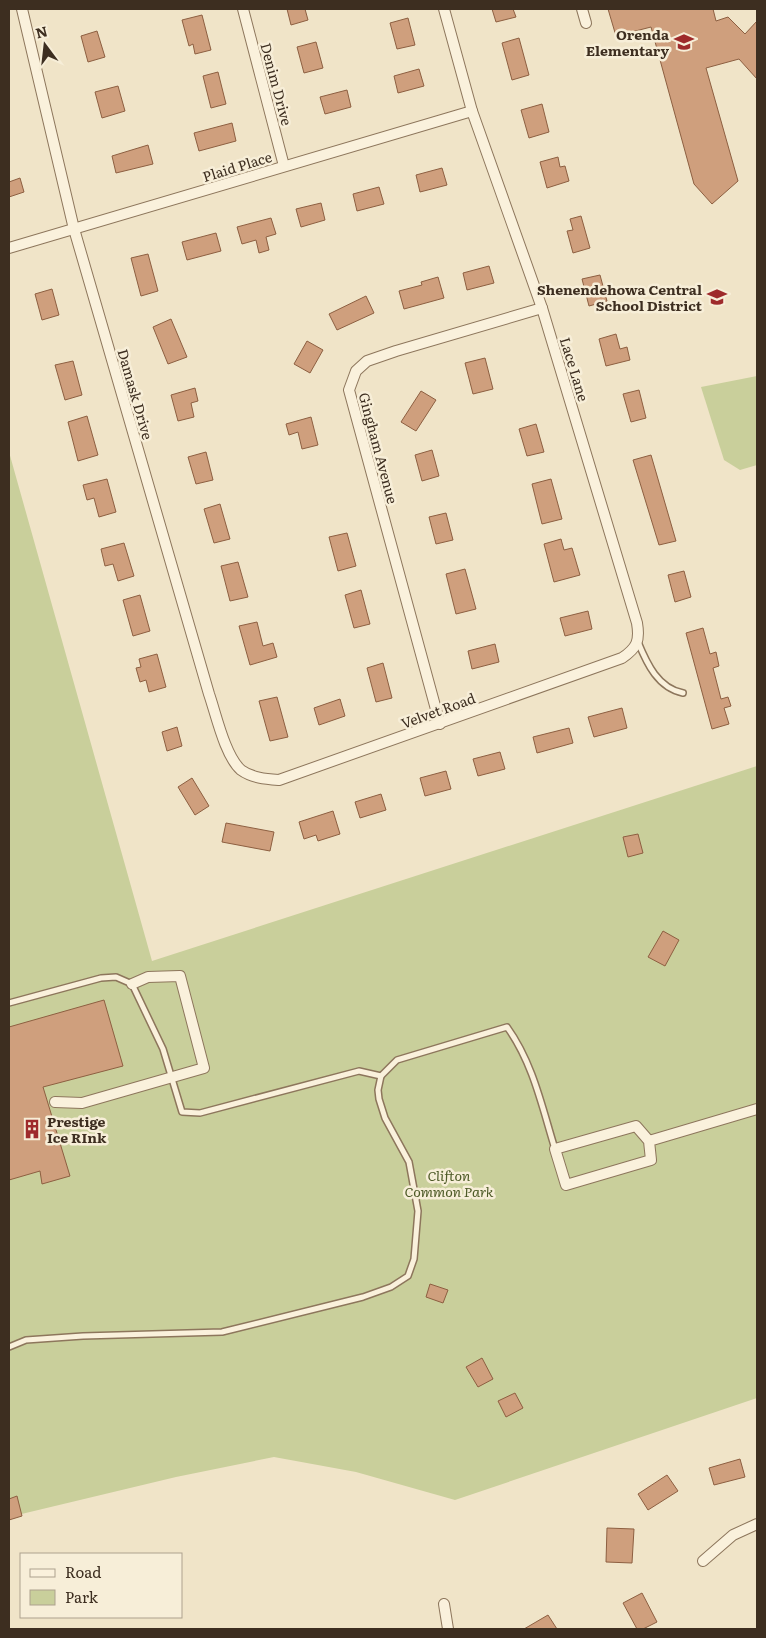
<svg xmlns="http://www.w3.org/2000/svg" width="766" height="1638" font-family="Literata,serif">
  <rect width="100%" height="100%" fill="#f0e4c8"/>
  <!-- green -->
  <g fill="#c9cf9b">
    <path d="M757 376V465L740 470 724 460 701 387Z"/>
    <path d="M9 452 152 961 757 766V1398L455 1500 356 1472 274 1457 176 1477 9 1517Z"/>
  </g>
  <!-- building -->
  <g fill="#cf9f7d" stroke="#8d5f41">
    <path d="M287 9H305L308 20 291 25Z"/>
    <path d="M492 9H513L516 17 496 22Z"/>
    <path d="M608 9H713L716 21 728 17 745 34 757 21V79L739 59 706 68 738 181 712 204 694 184 651 27 616 36Z"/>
    <path d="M202 15 211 50 195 54 193 44 189 46 182 20Z"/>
    <path d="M408 18 415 45 397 49 390 23Z"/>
    <path d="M97 31 105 57 88 62 81 36Z"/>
    <path d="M519 38 529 75 512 80 502 43Z"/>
    <path d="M316 42 323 68 304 73 297 47Z"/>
    <path d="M419 69 424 86 398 93 394 76Z"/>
    <path d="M218 72 226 104 211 108 203 76Z"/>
    <path d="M118 86 125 111 102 118 95 92Z"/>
    <path d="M347 90 351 107 325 114 320 97Z"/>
    <path d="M542 104 549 132 529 138 521 110Z"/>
    <path d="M232 123 236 141 199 151 194 133Z"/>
    <path d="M148 145 153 164 116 173 112 156Z"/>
    <path d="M558 157 560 167 565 166 569 181 547 188 540 162Z"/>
    <path d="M442 168 447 185 420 192 416 175Z"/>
    <path d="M20 178 24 192 9 197V182Z"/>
    <path d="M379 187 384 204 357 211 353 194Z"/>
    <path d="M321 203 325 220 301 227 296 209Z"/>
    <path d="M581 216 590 248 573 253 567 231 573 230 570 219Z"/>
    <path d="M271 218 276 234 266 237 269 250 259 253 256 240 242 244 237 227Z"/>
    <path d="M216 233 221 251 187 260 182 242Z"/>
    <path d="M148 254 158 291 141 296 131 258Z"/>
    <path d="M489 266 494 283 467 290 463 273Z"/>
    <path d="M600 275 607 301 589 306 582 279Z"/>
    <path d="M438 277 444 298 404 309 399 291 422 285 421 282Z"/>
    <path d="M52 289 59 315 42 320 35 294Z"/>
    <path d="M366 296 374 313 337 330 329 314Z"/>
    <path d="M171 319 187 357 168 364 153 327Z"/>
    <path d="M616 334 620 349 627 347 630 360 606 366 599 339Z"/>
    <path d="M307 341 323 350 310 373 294 364Z"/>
    <path d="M485 358 493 389 473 394 465 363Z"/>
    <path d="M73 361 82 395 65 400 55 365Z"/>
    <path d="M195 388 198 401 191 403 194 417 178 421 171 395Z"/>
    <path d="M639 390 646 418 631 422 623 394Z"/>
    <path d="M421 391 436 400 416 431 401 422Z"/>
    <path d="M87 416 98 455 78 461 68 422Z"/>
    <path d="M311 417 318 445 302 449 298 432 289 435 286 424Z"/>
    <path d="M536 424 544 452 527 456 519 429Z"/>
    <path d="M432 450 439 476 422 481 415 455Z"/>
    <path d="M206 452 213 480 196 484 188 457Z"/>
    <path d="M651 455 676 541 659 545 633 460Z"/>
    <path d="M107 479 116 512 99 517 94 498 87 500 83 485Z"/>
    <path d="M551 479 562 519 542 524 532 484Z"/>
    <path d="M220 504 230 539 214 543 204 509Z"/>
    <path d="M446 513 453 540 436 544 429 517Z"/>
    <path d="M347 533 356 566 338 571 329 537Z"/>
    <path d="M561 539 564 550 572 548 580 575 554 582 544 544Z"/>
    <path d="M124 543 134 576 118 581 113 564 105 566 101 549Z"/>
    <path d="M238 562 248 597 230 601 221 566Z"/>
    <path d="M465 569 476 609 456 614 446 574Z"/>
    <path d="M684 571 691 597 675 602 668 575Z"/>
    <path d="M361 590 370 624 354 628 345 595Z"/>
    <path d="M140 595 150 631 133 636 123 600Z"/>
    <path d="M588 611 592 629 565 636 560 618Z"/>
    <path d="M257 622 263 646 273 643 277 657 250 665 239 626Z"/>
    <path d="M703 628 710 654 716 652 719 666 713 668 721 699 728 697 731 706 724 708 729 724 712 729 686 633Z"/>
    <path d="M495 644 499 662 472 669 468 651Z"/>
    <path d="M157 654 166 687 149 692 146 680 140 682 136 668 141 667 139 659Z"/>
    <path d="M383 663 392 698 376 702 367 668Z"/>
    <path d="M277 697 288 737 270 741 259 701Z"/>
    <path d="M340 699 345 716 319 725 314 708Z"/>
    <path d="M622 708 627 728 594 737 588 717Z"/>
    <path d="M177 727 182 746 167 751 162 732Z"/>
    <path d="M569 728 573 743 537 753 533 737Z"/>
    <path d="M500 752 505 769 478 776 473 759Z"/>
    <path d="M446 771 451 789 425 796 420 778Z"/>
    <path d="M192 778 209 806 195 815 178 787Z"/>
    <path d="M381 794 386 810 360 818 355 802Z"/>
    <path d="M333 811 340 834 318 841 316 835 304 839 299 822Z"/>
    <path d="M226 823 274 832 270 851 222 842Z"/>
    <path d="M638 834 643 853 628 857 623 837Z"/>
    <path d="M663 931 679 940 665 966 648 957Z"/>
    <path d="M104 1000 123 1066 43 1087 70 1176 42 1184 40 1171 9 1180V1027Z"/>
    <path d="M430 1284 448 1290 443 1303 426 1297Z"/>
    <path d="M482 1358 493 1379 478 1387 466 1367Z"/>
    <path d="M515 1393 523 1408 506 1417 498 1401Z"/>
    <path d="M740 1459 745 1477 714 1485 709 1468Z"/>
    <path d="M667 1475 678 1491 648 1510 638 1494Z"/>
    <path d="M17 1496 22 1516 9 1520V1499Z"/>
    <path d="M607 1528 634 1529 632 1563 606 1562Z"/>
    <path d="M642 1593 657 1622 643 1629H637L623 1603Z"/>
    <path d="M548 1615 557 1629H524Z"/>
  </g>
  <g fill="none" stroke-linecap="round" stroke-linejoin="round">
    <defs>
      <g id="lane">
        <path d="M638 642C647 664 658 688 683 693"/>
        <path d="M9 1003 101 978 116 977 132 984 163 1049 182 1112 200 1113 359 1071 381 1076 397 1060 507 1027C533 1063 542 1107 555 1149"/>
        <path d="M9 1347 26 1340 83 1336 222 1332 363 1297 391 1287 408 1276 414 1259 418 1211 409 1162 385 1118 379 1099 378 1090 381 1076"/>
      </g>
      <g id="street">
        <path d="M22 9 74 229 209 694C216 714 225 756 241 770 252 778 266 779 279 780L622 658C637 648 640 641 637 623L542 308 472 111 444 9"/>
        <path d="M243 9 284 166"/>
        <path d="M582 9 586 23"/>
        <path d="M9 248 472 111"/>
        <path d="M440 724 349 390 356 371 367 361 396 351 542 308"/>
        <path d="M55 1102 82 1103 204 1068 180 976 148 977 132 984"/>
        <path d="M649 1141 636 1126 555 1149 566 1185 651 1160 649 1141 757 1109"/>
        <path d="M703 1561 733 1535 757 1524"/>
        <path d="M444 1604 448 1629"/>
      </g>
    </defs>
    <!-- lane casing -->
    <use href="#lane" stroke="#8d765c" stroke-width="8"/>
    <!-- street casing -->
    <use href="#street" stroke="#8d765c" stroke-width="12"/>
    <!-- lane -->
    <use href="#lane" stroke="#faf1dc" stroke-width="5"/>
    <!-- street -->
    <use href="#street" stroke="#faf1dc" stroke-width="10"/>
  </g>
  <!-- icons -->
  <defs>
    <symbol id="school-bare" viewBox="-9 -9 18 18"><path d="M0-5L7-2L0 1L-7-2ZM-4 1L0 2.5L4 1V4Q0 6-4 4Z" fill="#9e2a2b" stroke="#f7eed8" stroke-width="2.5" paint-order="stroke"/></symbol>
    <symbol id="building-bare" viewBox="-9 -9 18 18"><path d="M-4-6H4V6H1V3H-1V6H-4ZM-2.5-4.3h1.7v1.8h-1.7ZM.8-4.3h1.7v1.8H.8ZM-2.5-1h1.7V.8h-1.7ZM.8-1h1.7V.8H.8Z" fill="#9e2a2b" stroke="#f7eed8" stroke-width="2.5" paint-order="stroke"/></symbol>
  </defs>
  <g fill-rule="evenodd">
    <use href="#school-bare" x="670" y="28" width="28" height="28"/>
    <use href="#school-bare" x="703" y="283" width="28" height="28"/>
    <use href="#building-bare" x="18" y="1115" width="28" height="28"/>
  </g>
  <g text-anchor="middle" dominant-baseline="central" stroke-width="5" stroke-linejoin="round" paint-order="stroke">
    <!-- poi labels -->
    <g font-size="14" font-weight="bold" fill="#3d2e20" stroke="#f7eed8" text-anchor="end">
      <text x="669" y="34">Orenda<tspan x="669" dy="16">Elementary</tspan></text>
      <text x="702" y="289">Shenendehowa Central<tspan x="702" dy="16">School District</tspan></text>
      <text x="47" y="1121" text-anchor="start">Prestige<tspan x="47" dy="16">Ice RInk</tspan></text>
    </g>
    <!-- street labels -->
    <g font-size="14" fill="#3d2e20" stroke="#f7eed8">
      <text transform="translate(277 84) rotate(75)">Denim Drive</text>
      <text transform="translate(237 166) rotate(-17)">Plaid Place</text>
      <text transform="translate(575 369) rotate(73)">Lace Lane</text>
      <text transform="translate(136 394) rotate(74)">Damask Drive</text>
      <text transform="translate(379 448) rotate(75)">Gingham Avenue</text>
      <text transform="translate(438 710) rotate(-20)">Velvet Road</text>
    </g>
    <!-- park labels -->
    <g font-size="14" font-style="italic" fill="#4d5a26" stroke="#f7eed8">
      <text x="449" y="1175">Clifton<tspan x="449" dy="16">Common Park</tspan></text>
    </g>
  </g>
  <!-- border -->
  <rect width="766" height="1638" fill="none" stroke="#3d2e20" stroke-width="20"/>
  <!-- legend -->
  <rect x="20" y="1553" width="162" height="65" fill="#f7eed8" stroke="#ada18e"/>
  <rect x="30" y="1569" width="25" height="8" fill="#faf1dc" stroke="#ada18e"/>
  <text x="65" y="1578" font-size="15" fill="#3d2e20">Road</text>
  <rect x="30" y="1590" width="25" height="15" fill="#c9cf9b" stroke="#ada18e"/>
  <text x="65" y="1603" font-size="15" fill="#3d2e20">Park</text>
  <!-- north arrow -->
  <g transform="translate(45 45) rotate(345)" stroke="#f7eed8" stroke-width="4" paint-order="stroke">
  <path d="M0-4L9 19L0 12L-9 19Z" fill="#3d2e20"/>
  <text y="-8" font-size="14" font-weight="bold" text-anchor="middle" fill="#3d2e20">N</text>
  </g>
</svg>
